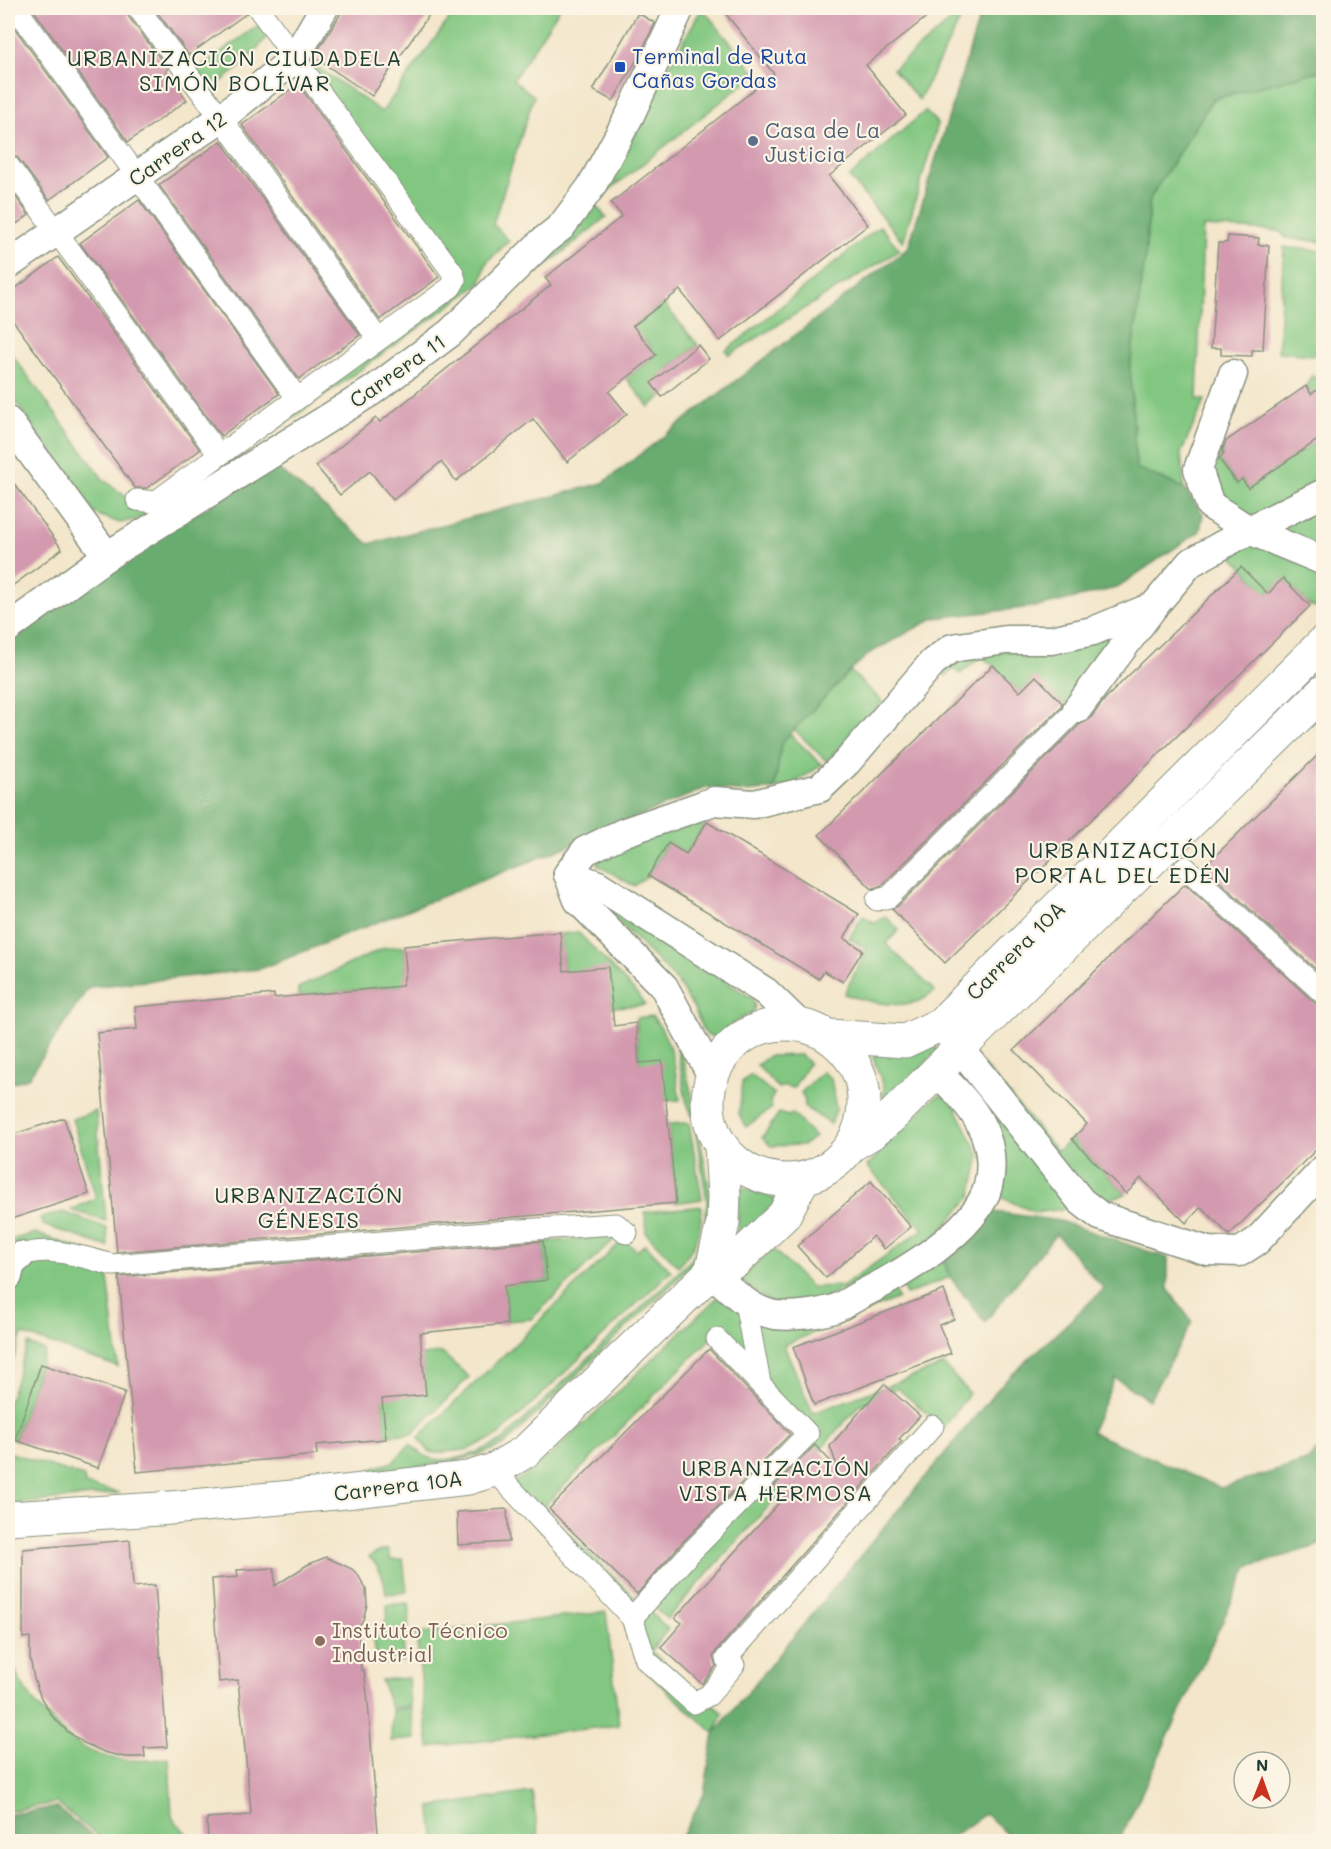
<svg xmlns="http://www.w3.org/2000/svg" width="1331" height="1849" font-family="Mali,sans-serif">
  <rect width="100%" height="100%" fill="#fcf5e5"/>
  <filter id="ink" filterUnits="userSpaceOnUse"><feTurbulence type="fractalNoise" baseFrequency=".0167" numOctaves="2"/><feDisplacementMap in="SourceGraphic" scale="12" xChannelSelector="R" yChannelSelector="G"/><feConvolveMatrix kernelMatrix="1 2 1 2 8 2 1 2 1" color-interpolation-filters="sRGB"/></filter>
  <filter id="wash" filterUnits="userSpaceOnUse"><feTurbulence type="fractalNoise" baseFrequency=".008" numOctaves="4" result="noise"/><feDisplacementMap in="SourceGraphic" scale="24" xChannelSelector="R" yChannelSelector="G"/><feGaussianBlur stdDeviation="1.35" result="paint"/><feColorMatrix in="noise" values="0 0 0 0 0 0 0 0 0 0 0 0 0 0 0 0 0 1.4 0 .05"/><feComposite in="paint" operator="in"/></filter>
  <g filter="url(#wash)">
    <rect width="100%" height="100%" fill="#f3e6ca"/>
    <!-- green -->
    <g fill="#82c781" stroke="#50825a" stroke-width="1.5">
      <path d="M457 8H560L513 80 534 96 493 224 509 241 486 263 481 283 159 514 120 523 95 514 8 391V349L103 479 135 504 157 506 467 282 300 62 303 57 382 112Z"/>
      <path d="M702 8 756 74 602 196 655 91Z"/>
      <path d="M957 16 960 20 919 100 893 69Z"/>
      <path d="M263 22 271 32 246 62 205 95 190 74Z"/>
      <path d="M1323 70V242L1286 238 1280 231 1203 227 1197 399 1205 400 1181 453 1184 488 1136 469 1130 367 1145 258 1150 198 1213 99Z"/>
      <path d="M925 111 938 124 903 242 849 177Z"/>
      <path d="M586 195 606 217 537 273 529 264Z"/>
      <path d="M880 226 900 250 729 355 726 351Z"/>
      <path d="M1284 247 1323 251V334L1314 355 1278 352Z"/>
      <path d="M663 303 698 345 668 369 679 383 649 407 626 378 656 355 645 341 603 350Z"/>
      <path d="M1312 375 1323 383V399L1317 390 1311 394 1306 386Z"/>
      <path d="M1323 436V548L1290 539 1220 498 1210 470 1219 446 1224 454 1219 458 1236 483 1242 479 1248 488Z"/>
      <path d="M1249 541 1323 572V602L1320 609 1310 606 1284 579 1267 594 1227 550Z"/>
      <path d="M1113 633 1072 702 1063 704 1036 677 1020 692 993 665 981 657 960 674 954 669 946 676 939 671 953 659Z"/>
      <path d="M850 671 883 702 826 761 794 729Z"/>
      <path d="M790 734 822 765 791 785 774 789 782 742Z"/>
      <path d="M701 816 707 822 686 854 668 843 648 876 634 886 598 865 597 854Z"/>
      <path d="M592 895 614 912 748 995C755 1000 756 1004 753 1012L732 1024 716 1037 708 1036 703 1030 695 1010 675 979Z"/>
      <path d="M863 916 875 923 885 916 899 930 886 944 935 991C930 994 925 999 919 1001 897 1009 865 1001 844 994L867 949 849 938Z"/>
      <path d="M578 932 637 994 645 1005 612 1007 564 971 560 934Z"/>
      <path d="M404 946 408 985 298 996V988L384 948Z"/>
      <path d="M663 1010 676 1031 690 1088 709 1186 711 1213 698 1259 504 1445C461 1465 417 1466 370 1472L371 1469 393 1462 410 1444C415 1448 422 1455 429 1458 454 1465 480 1451 502 1441L692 1259 704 1233 707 1202 694 1121 686 1100 677 1049 668 1024 657 1013Z"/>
      <path d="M652 1016C673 1040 675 1069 680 1100L666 1101 639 1063 636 1018Z"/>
      <path d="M934 1046 938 1050 887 1104 883 1101 884 1087 873 1058 878 1053 914 1054Z"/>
      <path d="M972 1052 1057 1151 1072 1139 1126 1194 1082 1206 1036 1213 998 1196 953 1074Z"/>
      <path d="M801 1055 809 1063 793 1088 785 1086 778 1088 757 1065 769 1056Z"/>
      <path d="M822 1072 831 1078 836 1110 831 1124 804 1107 805 1101 801 1093Z"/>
      <path d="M751 1075 774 1094 770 1102 772 1108 746 1127 739 1114 742 1082Z"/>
      <path d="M940 1095 951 1098 980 1156 971 1197 923 1250 815 1303H770L743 1282V1275L773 1249 811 1287 843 1286 923 1229 867 1166 929 1102Z"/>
      <path d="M96 1111 106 1221 71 1210 96 1198 72 1119Z"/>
      <path d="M779 1113 787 1116 793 1114 815 1137 803 1145 771 1146 762 1138Z"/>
      <path d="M689 1123 702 1199 676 1203 668 1124Z"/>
      <path d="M741 1187 774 1198 776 1204 737 1245 739 1190Z"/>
      <path d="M702 1206C701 1233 696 1247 678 1266L646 1233 645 1212Z"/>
      <path d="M63 1212 107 1228 108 1247 43 1225 40 1218Z"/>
      <path d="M35 1233 106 1258 118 1367 22 1334 8 1377V1241Z"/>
      <path d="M618 1236 531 1319 507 1321 503 1285 547 1280 543 1242Z"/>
      <path d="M624 1239 637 1251 645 1244 671 1271 498 1436 466 1450 434 1453 429 1451 418 1438Z"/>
      <path d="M943 1260 950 1277 906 1295 902 1286Z"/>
      <path d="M895 1291 898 1298 784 1345 813 1413 944 1365 969 1393 944 1428 897 1388 860 1405 667 1619 646 1601 814 1432 716 1333 542 1508 668 1629 651 1651 723 1713 714 1733 642 1668 623 1614 501 1488 521 1478 551 1455 720 1295 744 1312Z"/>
      <path d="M28 1344 45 1351 15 1440 8 1437V1403Z"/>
      <path d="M442 1353 469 1377 412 1434 385 1435 382 1399 422 1355Z"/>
      <path d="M8 1452 84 1477 85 1485 120 1493 8 1505Z"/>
      <path d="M388 1549 391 1560 403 1559 407 1592 386 1594C385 1579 380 1567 369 1557L378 1552Z"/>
      <path d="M409 1603C413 1625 401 1639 403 1661L377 1664 374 1640 387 1617V1605Z"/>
      <path d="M606 1612 619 1725 429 1747 416 1634Z"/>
      <path d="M8 1637C11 1670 24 1695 49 1717 54 1722 59 1729 65 1734 95 1761 131 1764 169 1758L172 1817 193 1841H105L56 1803 8 1811Z"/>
      <path d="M408 1678 410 1706 391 1708 381 1680Z"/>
      <path d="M411 1708 415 1739 391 1741 392 1710Z"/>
      <path d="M532 1792 539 1841H435L430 1807Z"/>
    </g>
    <!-- forest -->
    <g fill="#69ac6f" stroke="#447452" stroke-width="1.5">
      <path d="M988 8H1319L1323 32V70L1213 99 1150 198 1145 258 1130 367 1136 468 1184 488 1203 514 1200 531 1116 588 1042 606 934 618 870 653 850 671 782 742 774 789 745 792 706 788 576 843 260 969 89 987 28 1078 8 1084V639L105 568 275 466 369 544 603 483 908 248 980 16Z"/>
      <path d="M988 1211 1060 1221 1168 1258V1289L1192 1322 1149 1400 1115 1378 1091 1432 1221 1488 1307 1461 1323 1445V1544L1248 1567 1119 1841H1015L985 1814 946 1841 679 1842 704 1794 714 1733 1002 1384 1104 1289 1056 1234 985 1322 950 1277 943 1260Z"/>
      <path d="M56 1807 99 1841H8V1815Z"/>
    </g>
    <g id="blocks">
      <!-- building -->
      <g fill="#d399af">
        <path d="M32 8H126L128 16 168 69 166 71 187 100 128 142Z"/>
        <path d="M154 8H246L247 13 189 55Z"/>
        <path d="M344 8H434L372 96 314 57Z"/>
        <path d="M721 8H938L866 65 906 115 829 176 868 225 720 341 680 290 633 326 656 355 609 392 627 414 567 462 533 419 456 481 441 462 393 500 370 471 340 495 316 466 376 418 380 422 551 285 545 278 622 216 611 203 774 74Z"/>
        <path d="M638 13 655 23 640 54 613 101 593 90Z"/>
        <path d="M11 23 108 157 49 200 18 158 8 152V25Z"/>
        <path d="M298 84 439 277 380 320 242 125Z"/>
        <path d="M221 141 360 335 299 379 159 185Z"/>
        <path d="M8 186 29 215 8 230Z"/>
        <path d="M139 200 279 394 221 436 80 243Z"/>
        <path d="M1228 236 1259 238 1258 245H1269L1263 350H1252V356L1221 355V348H1211L1218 243H1227Z"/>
        <path d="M58 257 200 450 147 488H135L8 314V294Z"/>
        <path d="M698 345 709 359 662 397 651 383Z"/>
        <path d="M1306 386 1311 394 1317 390 1323 399V436L1248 488 1242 479 1237 483 1219 459 1224 454 1222 451 1226 441Z"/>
        <path d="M8 475 62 549 8 589Z"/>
        <path d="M1241 567 1268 594 1283 578 1310 606 945 963 892 909 898 906 1079 725 1090 719 1105 699 1129 675Z"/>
        <path d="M993 665 1020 692 1036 676 1062 703 1061 707 882 885 872 889 819 835Z"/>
        <path d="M1323 750V976L1204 867Z"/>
        <path d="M707 822 859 914 844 938 863 950 843 982 824 971 819 979 648 876 668 843 686 854Z"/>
        <path d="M1185 884 1315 1003 1323 1006V1143L1229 1235 1201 1207 1186 1223 1141 1178 1126 1194 1072 1139 1087 1124 1014 1050Z"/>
        <path d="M560 932 564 971 608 967 614 1026 636 1023 639 1063 662 1061 676 1203 117 1252 97 1033 137 1029 135 1007 274 994V998L402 986 406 970 404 946Z"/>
        <path d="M64 1118 89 1194 8 1220V1136Z"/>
        <path d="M871 1181 911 1227 884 1249 873 1236 826 1278 797 1246Z"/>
        <path d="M543 1241 547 1280 504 1286 507 1324 420 1333 426 1395 382 1399 386 1439 316 1445 317 1455 137 1472 119 1277Z"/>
        <path d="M944 1290 954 1319 939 1325 951 1353 814 1405 793 1347Z"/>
        <path d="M709 1349 790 1434 680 1545 637 1594 549 1509Z"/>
        <path d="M41 1364 125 1392 98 1468 15 1440Z"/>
        <path d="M884 1384 920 1416 899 1439 902 1441 716 1651 713 1657 716 1666 702 1684 661 1647 682 1623 675 1618 785 1496 774 1486 815 1445 838 1469 830 1446Z"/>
        <path d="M507 1509 509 1542 458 1545 457 1512Z"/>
        <path d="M130 1540 133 1587 155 1585 167 1747 144 1748 145 1757H124L104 1752 84 1743 67 1731 52 1716 41 1698 34 1679 30 1658V1637L23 1638V1549Z"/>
        <path d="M326 1557 352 1569 358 1575 366 1589 367 1605 363 1620 358 1627 361 1670H364L368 1703 378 1833 355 1835V1842H208L207 1818 250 1815 251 1811 238 1680 219 1682 212 1579 238 1577 237 1570 274 1568 275 1586 307 1565Z"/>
      </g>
    </g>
  </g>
  <g filter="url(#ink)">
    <use href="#blocks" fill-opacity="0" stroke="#89927f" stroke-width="1.5"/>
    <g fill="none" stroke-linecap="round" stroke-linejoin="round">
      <defs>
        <g id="pedestrian">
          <path d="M16 8 297 398"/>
          <path d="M138 8 221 118 378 339"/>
          <path d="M8 165 219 455"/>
          <path d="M137 500 155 502 451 287 455 280 453 273 258 8"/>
          <path d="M1185 867 1324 994"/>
          <path d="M877 900 889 897 1077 709"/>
          <path d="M20 1256C49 1244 85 1258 113 1265L521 1230 616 1224 627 1233"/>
          <path d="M745 1302 760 1383"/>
          <path d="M494 1470 632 1618 646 1660 694 1703 709 1695 734 1665 726 1659 933 1426"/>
          <path d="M632 1618 689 1554 808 1434 717 1339"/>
        </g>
        <g id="minor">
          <path d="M8 265 221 118 294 59 324 8"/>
          <path d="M1233 374 1198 469 1210 505 1249 530 1324 561"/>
          <path d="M8 421 107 556"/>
          <path d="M8 628 107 556 372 391 450 333 542 242 561 227 591 187 630 115 680 8"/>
          <path d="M1077 709 1154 606"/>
          <path d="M568 874 585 851 625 832 689 810 714 801 754 804 820 788 847 762 933 662 952 648 1006 640H1051L1093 631 1154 606 1190 563 1249 530 1324 493"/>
          <path d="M568 874 598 885 766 992 800 1025"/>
          <path d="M568 874 578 900 664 987 712 1076"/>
          <path d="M946 1031 1081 1201 1100 1216 1208 1251 1240 1252 1257 1241 1324 1169"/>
          <path d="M711 1272C729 1288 750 1311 775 1315 793 1317 817 1314 834 1309 842 1306 851 1300 858 1296 897 1277 977 1231 988 1186 1000 1137 970 1102 936 1072"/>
          <path d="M8 1276 11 1264 20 1256"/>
        </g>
        <g id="tertiary">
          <circle cx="786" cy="1102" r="78"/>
          <path d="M829 1036 905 1041 941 1024 1324 642"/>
          <path d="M853 1144 873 1132 891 1117 982 1026 1324 691"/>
          <path d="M711 1272 723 1223 724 1195 721 1147"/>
          <path d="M8 1518 159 1509 336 1493 468 1478 494 1470 526 1451 711 1272 736 1261 784 1215 803 1179"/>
        </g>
      </defs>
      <!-- pedestrian casing -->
      <use href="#pedestrian" stroke="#89927f" stroke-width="23"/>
      <!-- minor casing -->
      <use href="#minor" stroke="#89927f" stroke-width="31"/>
      <!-- tertiary casing -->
      <use href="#tertiary" stroke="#89927f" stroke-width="35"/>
      <!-- pedestrian -->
      <use href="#pedestrian" stroke="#fff" stroke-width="21"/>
      <!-- minor -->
      <use href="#minor" stroke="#fff" stroke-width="28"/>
      <!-- tertiary -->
      <use href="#tertiary" stroke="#fff" stroke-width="33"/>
    </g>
  </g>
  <!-- markers -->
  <rect fill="#1a4fb4" stroke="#fcf5e5" stroke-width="2" x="614" y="61" width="12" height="12" rx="3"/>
  <circle fill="#5c6f8a" stroke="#fcf5e5" stroke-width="2" cx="753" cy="141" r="6"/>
  <circle fill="#8d6e63" stroke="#fcf5e5" stroke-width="2" cx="320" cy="1641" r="6"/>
  <g text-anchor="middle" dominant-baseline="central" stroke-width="4.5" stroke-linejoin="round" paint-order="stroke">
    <!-- transit labels -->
    <g font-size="21" fill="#164399" stroke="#fcf5e5" text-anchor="start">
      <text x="632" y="55">Terminal de Ruta<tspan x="632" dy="24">Cañas Gordas</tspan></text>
    </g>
    <!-- service labels -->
    <g font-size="21" fill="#4e5e75" stroke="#fcf5e5" text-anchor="start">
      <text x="765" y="129">Casa de La<tspan x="765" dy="24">Justicia</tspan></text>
    </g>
    <!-- street labels -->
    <g font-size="21" fill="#1f3d34" stroke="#fcf5e5">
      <text transform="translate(177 148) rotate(-35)">Carrera 12</text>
      <text transform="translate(397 370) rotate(-35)">Carrera 11</text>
      <text transform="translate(1015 950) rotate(-45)">Carrera 10A</text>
      <text transform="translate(398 1485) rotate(-7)">Carrera 10A</text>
    </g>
    <!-- education labels -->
    <g font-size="21" fill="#785e54" stroke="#fcf5e5" text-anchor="start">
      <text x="332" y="1629">Instituto Técnico<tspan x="332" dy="24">Industrial</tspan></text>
    </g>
    <!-- neighbourhood labels -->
    <g font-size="22" letter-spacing="1.5" fill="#1f3d34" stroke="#fcf5e5">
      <text x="235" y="57">URBANIZACIÓN CIUDADELA<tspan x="235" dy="25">SIMÓN BOLÍVAR</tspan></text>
      <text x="1123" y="849">URBANIZACIÓN<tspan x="1123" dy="25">PORTAL DEL EDÉN</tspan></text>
      <text x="309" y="1194">URBANIZACIÓN<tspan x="309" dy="25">GÉNESIS</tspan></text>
      <text x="776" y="1467">URBANIZACIÓN<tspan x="776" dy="25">VISTA HERMOSA</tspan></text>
    </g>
  </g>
  <!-- margin -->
  <rect width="1331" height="1849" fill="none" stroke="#fcf5e5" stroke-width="30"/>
  <!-- north arrow -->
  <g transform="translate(1262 1780) rotate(1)"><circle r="28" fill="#fcf5e5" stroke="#a4ab9e" stroke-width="1.5"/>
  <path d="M0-4.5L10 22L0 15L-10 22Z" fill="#c8321e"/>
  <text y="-9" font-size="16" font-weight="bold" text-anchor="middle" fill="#1f3d34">N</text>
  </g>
</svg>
